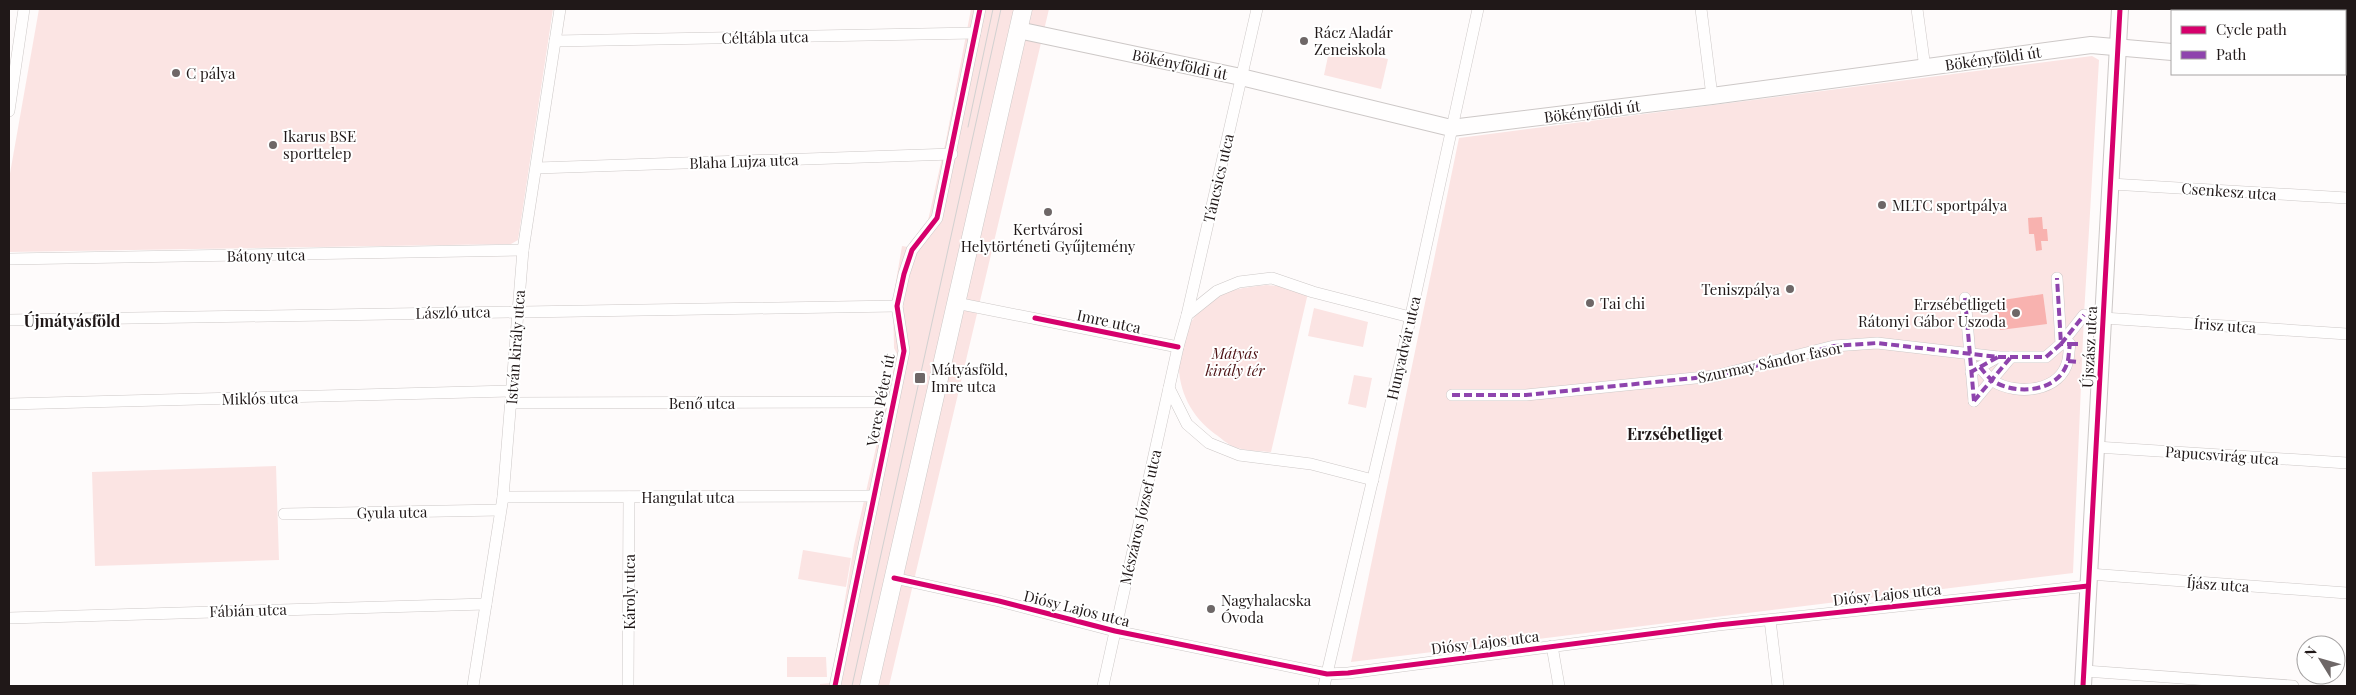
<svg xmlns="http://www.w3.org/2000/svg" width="2356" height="695" font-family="'Playfair Display',serif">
  <rect width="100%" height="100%" fill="#fefbfb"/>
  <!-- green -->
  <g fill="#fbe4e3">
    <path d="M39 9H553L518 240 511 244 9 252V179Z"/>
    <path d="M971 9H1049L889 686H820V684L831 683 854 545 897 354 894 348 893 299 902 246 908 247 927 225 946 140Z"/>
    <path d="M1330 47 1388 59 1381 89 1324 75Z"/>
    <path d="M2092 56 2099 60 2084 315 2073 573 1351 662 1459 138Z"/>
    <path d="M1266 285 1289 287 1308 293 1271 452C1260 451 1245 451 1234 447 1227 444 1221 438 1215 434 1169 401 1166 335 1211 300 1225 289 1249 287 1266 285Z"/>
    <path d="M1314 308 1368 322 1363 347 1308 336Z"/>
    <path d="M1354 375 1372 378 1366 408 1348 404Z"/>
    <path d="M276 466 279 560 95 566 92 472Z"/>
    <path d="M803 550 851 558 846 587 798 579Z"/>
    <path d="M787 657H826L827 677H787Z"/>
  </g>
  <!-- water -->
  <g fill="#f8b2af">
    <path d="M2042 217 2043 229H2047L2048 241H2041L2042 250 2036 251 2034 234H2029L2028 218Z"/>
    <path d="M2043 294 2047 324 2000 330 1996 301Z"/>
  </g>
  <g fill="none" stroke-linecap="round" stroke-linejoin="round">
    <defs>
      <g id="street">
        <path d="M1701 9 1712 96"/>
        <path d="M1917 9 1925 68"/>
        <path d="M555 41 975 33"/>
        <path d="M9 111 24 9"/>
        <path d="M537 168 952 154"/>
        <path d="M2111 184 2347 198"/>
        <path d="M9 259 523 250"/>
        <path d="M1965 298 1974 401"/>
        <path d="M956 303 1178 347"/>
        <path d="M1187 315 1217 291 1239 282 1272 278 1313 292 1410 317"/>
        <path d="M2103 318 2347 334"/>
        <path d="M9 320 897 306"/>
        <path d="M2061 344 2084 315"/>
        <path d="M1998 357H2046L2061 344 2057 278"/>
        <path d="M1980 367C1984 372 1988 377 1993 381 2017 396 2061 392 2068 360 2069 355 2069 349 2070 344H2061"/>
        <path d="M1169 388 1187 424 1209 443 1239 455 1311 464 1373 480"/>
        <path d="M1452 395H1526L1715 376 1834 346 1877 343 1998 357 1971 372"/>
        <path d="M1974 401 2011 357"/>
        <path d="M512 403 893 402"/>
        <path d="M9 404 512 391"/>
        <path d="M2096 447 2347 463"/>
        <path d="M503 497 874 496"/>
        <path d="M284 514 500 510"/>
        <path d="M2089 574 2347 593"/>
        <path d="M894 578 999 601 1115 631 1327 674 1348 673 1718 625 2088 586"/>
        <path d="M9 618 486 604"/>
        <path d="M1770 620 1778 686"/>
        <path d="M1552 646 1559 686"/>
        <path d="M2085 671 2293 686"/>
        <path d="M473 686 503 497 523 250 560 9"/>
        <path d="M628 686 629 497"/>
        <path d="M835 686 904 351 897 306 904 274 912 250 937 218 980 9"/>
        <path d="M1103 686 1178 347 1187 315 1257 9"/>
        <path d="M1324 686 1404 347 1478 9"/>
      </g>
      <g id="secondary">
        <path d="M1018 30 1241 77 1451 128 1712 96 2091 45 2172 52"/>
        <path d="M2345 62H2347"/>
        <path d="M2083 686 2120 9"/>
      </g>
      <path id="primary" d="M869 686 1023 9"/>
    </defs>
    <!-- street casing -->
    <use href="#street" stroke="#cdc8c7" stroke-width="12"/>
    <!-- secondary casing -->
    <use href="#secondary" stroke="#cdc8c7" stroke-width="18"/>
    <!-- primary casing -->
    <use href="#primary" stroke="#cdc8c7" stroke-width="19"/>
    <!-- street -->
    <use href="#street" stroke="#fffefe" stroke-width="11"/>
    <!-- secondary -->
    <use href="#secondary" stroke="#fffefe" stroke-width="16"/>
    <!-- primary -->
    <use href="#primary" stroke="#fffefe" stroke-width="18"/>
    <!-- tram -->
    <g stroke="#d2d1d1" stroke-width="1">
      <path d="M968 127 993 9"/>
      <path d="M852 686 1001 9"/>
    </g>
    <!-- quiet -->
    <g stroke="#8e44ad" stroke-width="4" stroke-dasharray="8 4" stroke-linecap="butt">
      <path d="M1965 298 1974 401"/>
      <path d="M2061 344 2084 315"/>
      <path d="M2070 344H2082"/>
      <path d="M1998 357H2046L2061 344 2057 278"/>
      <path d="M2068 361 2080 362"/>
      <path d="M1980 367C1984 372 1988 377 1993 381 2017 396 2061 392 2068 360 2069 355 2069 349 2070 344H2061"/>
      <path d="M1452 395H1526L1715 376 1834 346 1877 343 1998 357 1971 372"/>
      <path d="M1974 401 2011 357"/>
    </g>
    <defs>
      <g id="cycleway">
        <path d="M1035 318 1178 347"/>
        <path d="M894 578 999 601 1115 631 1327 674 1348 673 1718 625 2088 586"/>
        <path d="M835 686 904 351 897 306 904 274 912 250 937 218 980 9"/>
        <path d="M2083 686 2120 9"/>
      </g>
    </defs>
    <!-- cycleway casing -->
    <use href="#cycleway" stroke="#fff" stroke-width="8"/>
    <!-- cycleway -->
    <use href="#cycleway" stroke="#d6006c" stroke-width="5"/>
  </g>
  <!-- markers -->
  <g fill="#6e6767" stroke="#fff" stroke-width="2">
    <circle cx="1304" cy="41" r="5"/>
    <circle cx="176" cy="73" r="5"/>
    <circle cx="273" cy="145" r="5"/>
    <circle cx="1882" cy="205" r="5"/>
    <circle cx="1048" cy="212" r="5"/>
    <circle cx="1790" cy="289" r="5"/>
    <circle cx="1590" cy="303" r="5"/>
    <circle cx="2016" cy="313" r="5"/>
    <rect x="914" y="372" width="12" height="12" rx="2.5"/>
    <circle cx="1211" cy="609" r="5"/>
  </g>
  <g text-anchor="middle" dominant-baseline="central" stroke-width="4" stroke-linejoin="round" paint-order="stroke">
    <!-- poi labels -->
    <g font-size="15" fill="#201818" stroke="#fff" text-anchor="start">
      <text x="1314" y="32">Rácz Aladár<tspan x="1314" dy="17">Zeneiskola</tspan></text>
      <text x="186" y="73">C pálya</text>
      <text x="283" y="136">Ikarus BSE<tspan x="283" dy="17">sporttelep</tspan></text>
      <text x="1892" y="205">MLTC sportpálya</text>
      <text x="1048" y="229" text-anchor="middle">Kertvárosi<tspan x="1048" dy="17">Helytörténeti Gyűjtemény</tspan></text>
      <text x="1780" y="289" text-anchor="end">Teniszpálya</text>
      <text x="1600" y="303">Tai chi</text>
      <text x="2006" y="304" text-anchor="end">Erzsébetligeti<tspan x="2006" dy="17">Rátonyi Gábor Uszoda</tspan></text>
      <text x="931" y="369">Mátyásföld,<tspan x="931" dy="17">Imre utca</tspan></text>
      <text x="1221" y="600">Nagyhalacska<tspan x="1221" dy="17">Óvoda</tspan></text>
    </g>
    <!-- street labels -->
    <g font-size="15" fill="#201818" stroke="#fff">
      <text transform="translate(765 37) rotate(-1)">Céltábla utca</text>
      <text transform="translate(1993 58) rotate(-8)">Bökényföldi út</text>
      <text transform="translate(1180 64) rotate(12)">Bökényföldi út</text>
      <text transform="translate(1592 111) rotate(-7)">Bökényföldi út</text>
      <text transform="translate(744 161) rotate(-2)">Blaha Lujza utca</text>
      <text transform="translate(1218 178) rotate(-77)">Táncsics utca</text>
      <text transform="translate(2229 191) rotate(4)">Csenkesz utca</text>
      <text transform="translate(266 255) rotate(-1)">Bátony utca</text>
      <text transform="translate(453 312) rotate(-1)">László utca</text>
      <text transform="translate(1109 321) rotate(12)">Imre utca</text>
      <text transform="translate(2225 325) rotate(4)">Írisz utca</text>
      <text transform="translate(515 347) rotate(-86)">István király utca</text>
      <text transform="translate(2089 347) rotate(-87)">Újszász utca</text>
      <text transform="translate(1403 348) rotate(-77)">Hunyadvár utca</text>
      <text transform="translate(1770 362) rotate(-12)">Szurmay Sándor fasor</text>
      <text transform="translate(260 398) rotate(-1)">Miklós utca</text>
      <text transform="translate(880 400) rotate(-79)">Veres Péter út</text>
      <text x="702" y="403">Benő utca</text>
      <text transform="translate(2222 455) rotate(4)">Papucsvirág utca</text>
      <text x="688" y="497">Hangulat utca</text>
      <text transform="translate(392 512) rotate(-1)">Gyula utca</text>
      <text transform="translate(1140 517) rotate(-77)">Mészáros József utca</text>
      <text transform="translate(2218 584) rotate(4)">Íjász utca</text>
      <text transform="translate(629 592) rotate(-90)">Károly utca</text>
      <text transform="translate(1887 594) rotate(-6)">Diósy Lajos utca</text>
      <text transform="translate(1077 608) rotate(14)">Diósy Lajos utca</text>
      <text transform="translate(248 610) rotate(-2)">Fábián utca</text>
      <text transform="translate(1485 642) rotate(-7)">Diósy Lajos utca</text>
    </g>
    <!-- park labels -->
    <g font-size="15" font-style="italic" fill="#4c1113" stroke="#fff">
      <text x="1235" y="353">Mátyás<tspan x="1235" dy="17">király tér</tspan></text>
    </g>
    <!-- neighbourhood labels -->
    <g font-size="16" font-weight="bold" fill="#201818" stroke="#fff">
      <text x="72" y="320">Újmátyásföld</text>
      <text x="1675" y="433">Erzsébetliget</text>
    </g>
  </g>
  <!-- border -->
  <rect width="2356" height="695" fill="none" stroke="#201818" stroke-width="20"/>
  <!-- legend -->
  <rect x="2171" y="10" width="175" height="65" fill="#ffffff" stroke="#a6a3a3"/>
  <rect x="2181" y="26" width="25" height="8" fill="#d6006c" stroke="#a6a3a3"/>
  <text x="2216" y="35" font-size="15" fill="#201818">Cycle path</text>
  <rect x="2181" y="51" width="25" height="8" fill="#8e44ad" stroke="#a6a3a3"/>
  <text x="2216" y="60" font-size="15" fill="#201818">Path</text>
  <!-- north arrow -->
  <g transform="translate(2321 660) rotate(307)"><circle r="24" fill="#ffffff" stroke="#a6a3a3"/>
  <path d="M0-4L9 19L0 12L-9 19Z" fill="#6e6767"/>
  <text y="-8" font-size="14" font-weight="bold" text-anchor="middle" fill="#201818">N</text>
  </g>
</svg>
